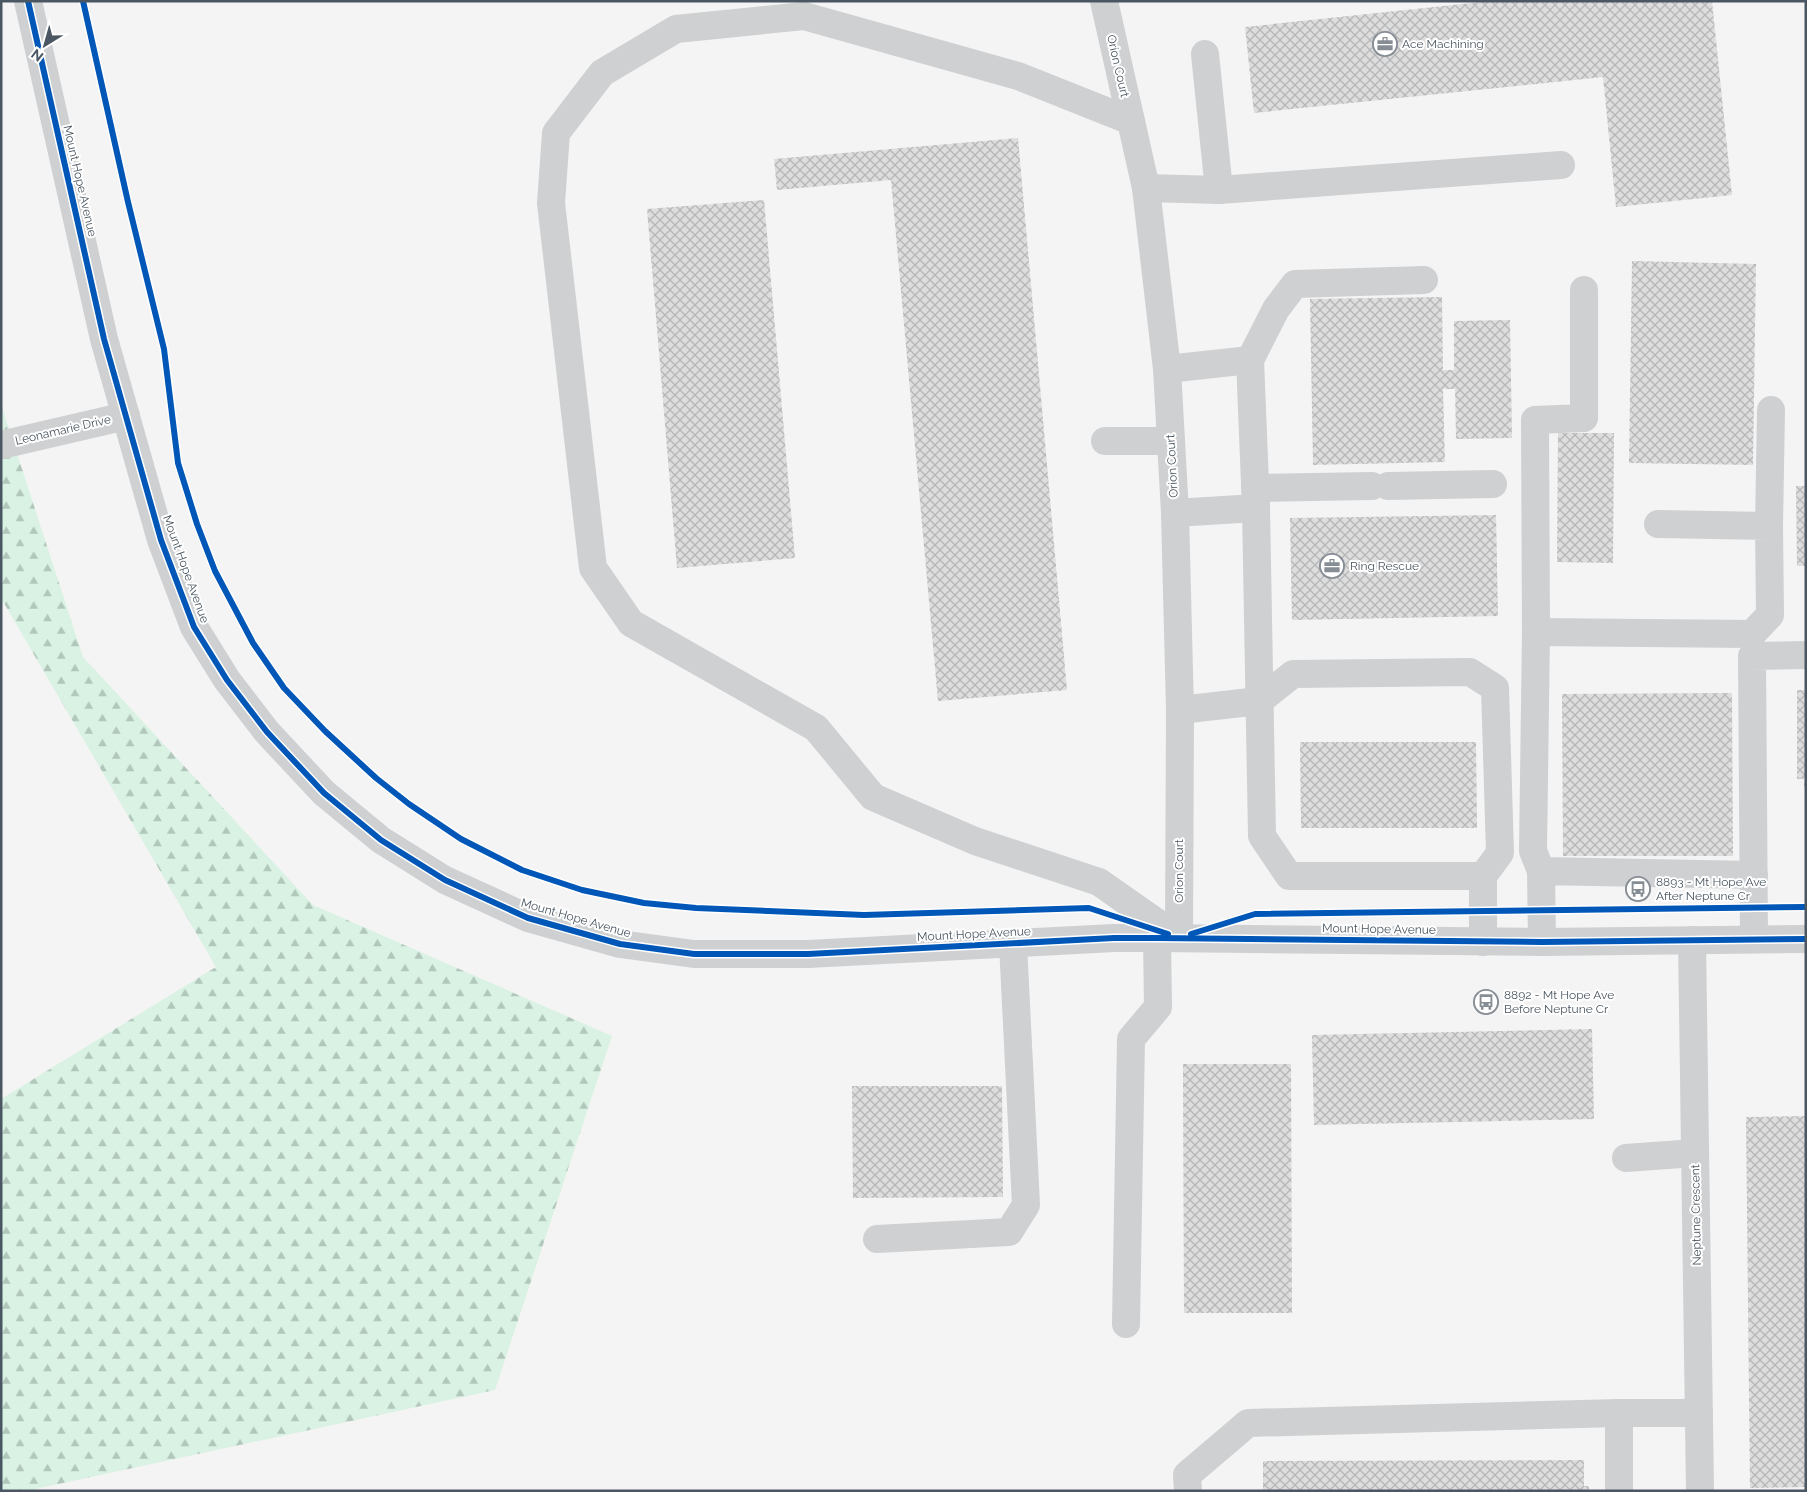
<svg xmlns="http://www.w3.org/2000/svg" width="1807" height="1492" font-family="Raleway,sans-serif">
  <defs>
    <pattern id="forest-firs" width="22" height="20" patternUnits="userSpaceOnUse" patternTransform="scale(1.25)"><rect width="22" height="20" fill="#d9f2e3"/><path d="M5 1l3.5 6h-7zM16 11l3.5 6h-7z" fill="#b2c7bb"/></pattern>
    <pattern id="building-cross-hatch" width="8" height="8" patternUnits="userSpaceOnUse" patternTransform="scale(1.25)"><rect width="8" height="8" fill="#ddddde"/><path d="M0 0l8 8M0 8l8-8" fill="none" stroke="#b5b6b7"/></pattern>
  </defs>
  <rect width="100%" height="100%" fill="#f4f4f4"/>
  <!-- forest -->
  <path fill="url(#forest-firs)" d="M1 404 83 657 313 905 612 1036 495 1390 26 1491H1V1099L216 967 1 598Z"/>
  <!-- building -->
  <g fill="url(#building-cross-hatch)">
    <path d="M1491 1H1712L1732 195 1616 207 1603 77 1254 113 1245 27Z"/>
    <path d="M1018 138 1067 690 938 701 891 180 777 190 774 159Z"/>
    <path d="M764 200 795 558 677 568 647 209Z"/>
    <path d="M1632 261 1756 264 1753 465 1629 463Z"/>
    <path d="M1442 297 1443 370H1454V321L1510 320 1512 438 1456 439 1455 389H1443L1445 462 1313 465 1310 299Z"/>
    <path d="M1558 433H1614L1613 563 1557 562Z"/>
    <path d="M1796 486H1806V566H1797Z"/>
    <path d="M1496 515 1498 616 1292 620 1290 518Z"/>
    <path d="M1797 690H1806V786H1804V779H1797Z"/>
    <path d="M1732 693 1733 856H1563L1562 694Z"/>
    <path d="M1300 742H1476L1477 828H1301Z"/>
    <path d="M1592 1029 1594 1119 1314 1125 1312 1035Z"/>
    <path d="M1183 1064H1291L1292 1313H1184Z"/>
    <path d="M852 1086H1002L1003 1197 853 1198Z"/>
    <path d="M1806 1116V1487L1750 1488 1746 1117Z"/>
    <path d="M1584 1460V1486H1589V1491H1263V1461Z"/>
  </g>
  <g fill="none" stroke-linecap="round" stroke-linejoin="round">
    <!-- minor -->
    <g stroke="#ced0d2" stroke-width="28">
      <path d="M28 1 104 339 161 540 194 627 227 680 267 732 324 793 381 840 445 880 528 918 620 944 694 954H808L1114 938H1157L1542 942 1806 939"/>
      <path d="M1104 1 1146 188 1167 369 1175 513 1180 710 1179 938"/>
      <path d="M1205 54 1219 190"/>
      <path d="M1131 121 1018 76 804 16 676 29 602 73 556 133 551 203 593 568 631 623 816 728 873 797 975 841 1099 882 1179 938"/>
      <path d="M1146 188 1219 190 1561 165"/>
      <path d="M1250 360 1276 309 1295 284 1424 280"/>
      <path d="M1167 369 1250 360 1256 508"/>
      <path d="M1105 441H1171"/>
      <path d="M1 445 126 416"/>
      <path d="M1388 486 1493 484"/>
      <path d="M1255 488 1372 486"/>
      <path d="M1175 513 1256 508 1262 836 1289 876H1483V942"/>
      <path d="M1769 526 1771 410"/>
      <path d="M1536 632 1752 634 1770 615 1769 526 1658 524"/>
      <path d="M1180 710 1259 701 1293 674 1470 672 1495 688 1500 853 1483 876"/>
      <path d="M1541 871 1533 851 1536 632 1535 420 1584 418V290"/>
      <path d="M1754 939 1752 656 1806 655"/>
      <path d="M1692 940 1700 1491"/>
      <path d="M1542 942 1541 871 1754 875"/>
      <path d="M1626 1158 1695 1153"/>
      <path d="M877 1239 1009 1232 1026 1205 1013 944"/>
      <path d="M1126 1324 1131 1039 1158 1007 1157 938"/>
      <path d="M1188 1491 1187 1475 1248 1423 1619 1413"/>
      <path d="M1619 1491V1413H1699"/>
    </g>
    <defs>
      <g id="cycleway">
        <path d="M28 1 104 339 161 540 194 627 227 680 267 732 324 793 381 840 445 880 528 918 620 944 694 954H808L1114 938H1157L1542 942 1806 939"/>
        <path d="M83 1 128 202 164 349 178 463 197 524 215 571 253 643 284 688 325 731 376 778 409 804 461 839 522 870 582 890 644 903 696 908 864 915 1089 908 1168 934"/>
        <path d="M1191 934 1255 914 1806 907"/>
      </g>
    </defs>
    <!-- cycleway casing -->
    <use href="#cycleway" stroke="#fff" stroke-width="9"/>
    <!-- cycleway -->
    <use href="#cycleway" stroke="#0057b8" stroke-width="6"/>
  </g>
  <!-- icons -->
  <defs>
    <symbol id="office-ring" viewBox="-11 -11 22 22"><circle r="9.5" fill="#fff" stroke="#868d94" stroke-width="1.5"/><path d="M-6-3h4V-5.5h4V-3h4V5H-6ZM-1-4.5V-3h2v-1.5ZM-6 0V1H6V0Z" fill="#868d94"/></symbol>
    <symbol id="bus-ring" viewBox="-11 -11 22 22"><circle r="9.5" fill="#fff" stroke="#868d94" stroke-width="1.5"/><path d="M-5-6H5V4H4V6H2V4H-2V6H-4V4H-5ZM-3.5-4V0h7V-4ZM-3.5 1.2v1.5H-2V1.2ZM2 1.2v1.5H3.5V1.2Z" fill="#868d94"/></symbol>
  </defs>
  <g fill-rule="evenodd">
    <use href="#office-ring" x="1371" y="30" width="28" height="28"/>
    <use href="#office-ring" x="1318" y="552" width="28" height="28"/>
    <use href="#bus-ring" x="1624" y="875" width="28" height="28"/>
    <use href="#bus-ring" x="1472" y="988" width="28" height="28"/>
  </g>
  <g text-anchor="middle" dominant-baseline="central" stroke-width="4" stroke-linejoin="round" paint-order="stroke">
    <!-- poi labels -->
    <g font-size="12" fill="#4a5661" stroke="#fff" text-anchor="start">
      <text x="1402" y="44">Ace Machining</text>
      <text x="1350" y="566">Ring Rescue</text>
      <text x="1656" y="882">8893 - Mt Hope Ave<tspan x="1656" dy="14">After Neptune Cr</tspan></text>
      <text x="1504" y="995">8892 - Mt Hope Ave<tspan x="1504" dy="14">Before Neptune Cr</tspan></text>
    </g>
    <!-- street labels -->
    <g font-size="12" fill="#4a5661" stroke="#fff">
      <text transform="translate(1118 66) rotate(77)">Orion Court</text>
      <text transform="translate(80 181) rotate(77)">Mount Hope Avenue</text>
      <text transform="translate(63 430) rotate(-13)">Leonamarie Drive</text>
      <text transform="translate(1172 466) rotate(-93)">Orion Court</text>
      <text transform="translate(186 569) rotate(70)">Mount Hope Avenue</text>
      <text transform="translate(1179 871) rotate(-90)">Orion Court</text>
      <text transform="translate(576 918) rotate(16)">Mount Hope Avenue</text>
      <text transform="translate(1379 929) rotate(1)">Mount Hope Avenue</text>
      <text transform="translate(974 934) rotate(-3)">Mount Hope Avenue</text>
      <text transform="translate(1696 1215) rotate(-91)">Neptune Crescent</text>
    </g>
  </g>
  <!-- border -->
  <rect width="1807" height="1492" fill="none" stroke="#4a5661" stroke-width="5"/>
  <!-- north arrow -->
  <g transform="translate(45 45) rotate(217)" stroke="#ffffff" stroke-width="4" paint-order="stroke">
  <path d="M0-4L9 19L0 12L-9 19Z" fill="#4a5661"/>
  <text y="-8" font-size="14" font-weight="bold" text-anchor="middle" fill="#4a5661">N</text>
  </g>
</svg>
